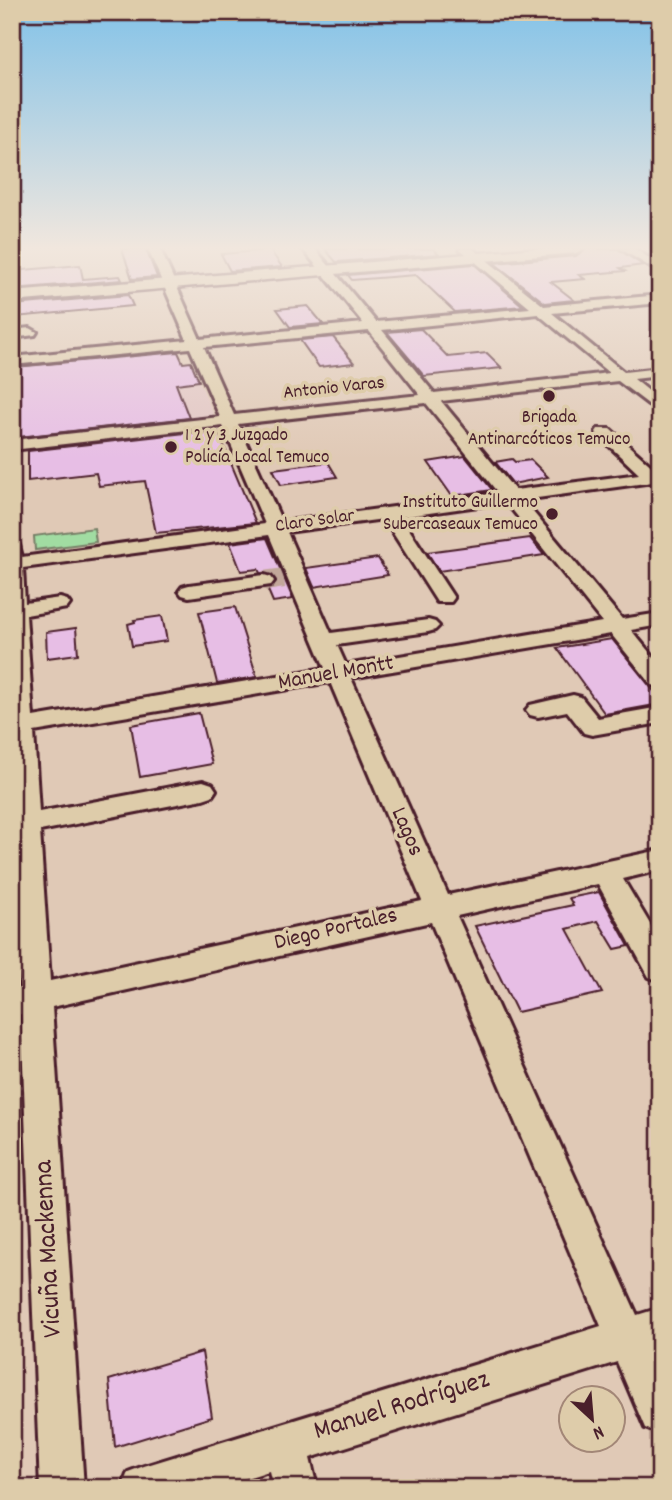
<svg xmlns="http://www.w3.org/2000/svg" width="672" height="1500" font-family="Dekko,sans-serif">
  <rect width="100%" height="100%" fill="#e0c9b6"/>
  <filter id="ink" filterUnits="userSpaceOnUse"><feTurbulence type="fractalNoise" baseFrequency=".0143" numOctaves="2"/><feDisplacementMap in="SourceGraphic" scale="14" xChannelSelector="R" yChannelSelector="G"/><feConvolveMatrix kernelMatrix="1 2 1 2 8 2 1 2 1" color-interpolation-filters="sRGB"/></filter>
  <g filter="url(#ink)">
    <!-- built -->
    <g fill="#e2c6c4">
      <path d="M199 381 215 418 17 441 15 400Z"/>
      <path d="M551 429 560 438 493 447 485 437Z"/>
    </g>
    <!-- green -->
    <path fill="#a1dca2" stroke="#767e66" stroke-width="2" d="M94 528 96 542 35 550 34 536Z"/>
    <!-- building -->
    <g fill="#e7bee5" stroke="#4a1f2b" stroke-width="2">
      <path d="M122 249H146L157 277 132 279Z"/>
      <path d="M325 249H434L439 254 336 262Z"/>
      <path d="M585 249H619L643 265 620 268 625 271 579 275 585 279 551 282 574 300 545 303 494 263 576 256Z"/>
      <path d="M270 250 282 267 230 271 221 254Z"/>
      <path d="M474 264 523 306 455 312 416 275 352 280 348 275Z"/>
      <path d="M80 265 83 279 120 276 122 280 12 289V271Z"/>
      <path d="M128 295 133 306 15 317 13 305Z"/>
      <path d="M308 306 323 324 290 327 277 309Z"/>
      <path d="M421 329 448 357 487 353 502 368 424 376 387 332Z"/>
      <path d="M333 337 354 363 319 367 300 340Z"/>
      <path d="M178 352 183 363 191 362 199 381 176 384 189 418 19 437 15 367Z"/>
      <path d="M194 432 195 434 218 432 256 523 156 533 145 481 99 486 96 473 28 481V451Z"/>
      <path d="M465 456 490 487 492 490 452 496 428 462Z"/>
      <path d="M512 459 515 462 531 460 548 477 513 484 495 462Z"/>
      <path d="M328 462 337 477 281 485 273 469Z"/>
      <path d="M267 538 293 599 273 602 267 588 273 587 276 579 272 574 260 573 258 569 241 571 230 543Z"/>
      <path d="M530 538 544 555 439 571 427 552Z"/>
      <path d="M378 558 388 575 314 587 306 568Z"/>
      <path d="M235 607 257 677 217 683 199 612Z"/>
      <path d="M162 616 167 641 132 646 128 624 135 622 134 620Z"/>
      <path d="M76 628 78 654 47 658 46 632Z"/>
      <path d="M612 639 660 699V704L605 714 557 648Z"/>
      <path d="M199 713 212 764 140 777 131 725Z"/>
      <path d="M599 892 629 946 615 949 598 921 567 929 602 993 517 1012 475 926 573 905 569 898Z"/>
      <path d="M202 1352 212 1417 115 1447 109 1380Z"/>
    </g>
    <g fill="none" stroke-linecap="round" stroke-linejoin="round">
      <!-- minor-tunnel -->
      <path stroke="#c2a79a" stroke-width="20" stroke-dasharray="20 10" stroke-linecap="butt" d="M264 581 291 577"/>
      <defs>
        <g id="minor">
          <path d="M148 249H160L200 339 363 323 303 249H315L376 322 530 308 460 249H473L544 306 660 295V303L552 313 624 372 660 368V376L634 379 660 400V413L618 381 441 401 515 490 639 474 598 435 596 432 598 429H610L657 471H660V481L523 500 622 619 660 613V625L631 630 660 665V687L652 685 611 634 351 678 448 895 660 850V870L623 879 660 941V981L649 977 598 884 457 916 637 1315 660 1308V1348L653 1350 660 1365V1434L645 1428 617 1362 310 1458 317 1488H273L269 1471 215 1488H122L128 1472 144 1466 601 1326 431 922 52 1007 84 1488H40L21 1014 12 1016V990L20 988 12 795V543L19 545 22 557 265 524 223 426 12 450V440L220 417 190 348 12 365V357L187 340ZM538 314 609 373 434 393 382 330ZM369 331 420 395 234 415 204 347ZM426 403 498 493 282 522 238 424ZM506 502 602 622 346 665 337 645 428 632 435 630 439 626 435 622 428 620 331 633 287 532 384 519 437 602H451L454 598 401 517ZM269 535 325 668 33 717 26 615 67 608 70 604 67 600 60 598 25 603 23 568ZM330 682 422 901 50 981 40 831 203 799 212 796 216 790 212 784 203 781 39 812 34 732Z"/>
          <path d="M621 249H635L660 265V273Z"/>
          <path d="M30 328 37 332 35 335 12 338V330Z"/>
          <path d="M264 575 271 577 274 581 271 585 189 597 182 595 179 591 182 587 189 585Z"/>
          <path d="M573 695 581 697 598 718 660 707V723L592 735 584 733 567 711 538 717 530 715 526 710 530 705Z"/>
        </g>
        <path id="major" d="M526 249H583L576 253 12 302V292Z"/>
      </defs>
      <!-- minor casing -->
      <use href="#minor" stroke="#4a1f2b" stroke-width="6"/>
      <!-- major casing -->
      <use href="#major" stroke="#4a1f2b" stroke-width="5"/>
      <!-- minor -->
      <use href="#minor" fill="#deccaa" fill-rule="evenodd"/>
      <!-- major -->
      <use href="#major" fill="#deccaa" fill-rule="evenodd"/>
    </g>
  </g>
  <!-- sky -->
  <linearGradient id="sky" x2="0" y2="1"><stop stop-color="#82c2e8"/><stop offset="0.54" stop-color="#f1e7de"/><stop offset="1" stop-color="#f1e7de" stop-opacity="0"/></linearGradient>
  <rect width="672" height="459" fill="url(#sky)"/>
  <!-- markers -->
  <g fill="#4a1f2b" stroke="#deccaa" stroke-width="2.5">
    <circle cx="549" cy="396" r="7"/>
    <circle cx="171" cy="447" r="7"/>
    <circle cx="552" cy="514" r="7"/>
  </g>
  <g text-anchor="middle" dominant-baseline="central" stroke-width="7" stroke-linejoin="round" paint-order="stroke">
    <!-- far-street labels -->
    <g font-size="19" fill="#4a1f2b" stroke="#deccaa">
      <text transform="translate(334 389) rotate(-6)">Antonio Varas</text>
      <text transform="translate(315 522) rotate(-8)">Claro Solar</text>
    </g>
    <!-- far-poi labels -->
    <g font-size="19" fill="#4a1f2b" stroke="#deccaa">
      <text x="549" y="418">Brigada<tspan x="549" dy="22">Antinarcóticos Temuco</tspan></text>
      <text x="185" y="436" text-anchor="start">1 2 y 3 Juzgado<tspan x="185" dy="22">Policía Local Temuco</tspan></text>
      <text x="538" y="503" text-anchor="end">Instituto Guillermo<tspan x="538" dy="22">Subercaseaux Temuco</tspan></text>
    </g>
    <!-- street labels -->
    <g font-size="23" fill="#4a1f2b" stroke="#deccaa">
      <text transform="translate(336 674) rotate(-10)">Manuel Montt</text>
      <text transform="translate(406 832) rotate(67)">Lagos</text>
      <text transform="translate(336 930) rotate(-13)">Diego Portales</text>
    </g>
    <!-- near-street labels -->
    <g font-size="28" fill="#4a1f2b" stroke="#deccaa">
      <text transform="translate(50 1249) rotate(-93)">Vicuña Mackenna</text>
      <text transform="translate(402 1407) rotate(-17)">Manuel Rodríguez</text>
    </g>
  </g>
  <!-- margin -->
  <rect width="672" height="1500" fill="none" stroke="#deccaa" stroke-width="42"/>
  <rect x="21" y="21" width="630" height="1458" fill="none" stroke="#4a1f2b" stroke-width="2.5" filter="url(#ink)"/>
  <!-- north arrow -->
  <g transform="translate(592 1419) rotate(154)"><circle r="33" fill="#deccaa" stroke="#a38777" stroke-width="2"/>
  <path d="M0-5L12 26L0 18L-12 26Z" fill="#4a1f2b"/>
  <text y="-10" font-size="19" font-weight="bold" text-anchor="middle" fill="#4a1f2b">N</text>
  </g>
</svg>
